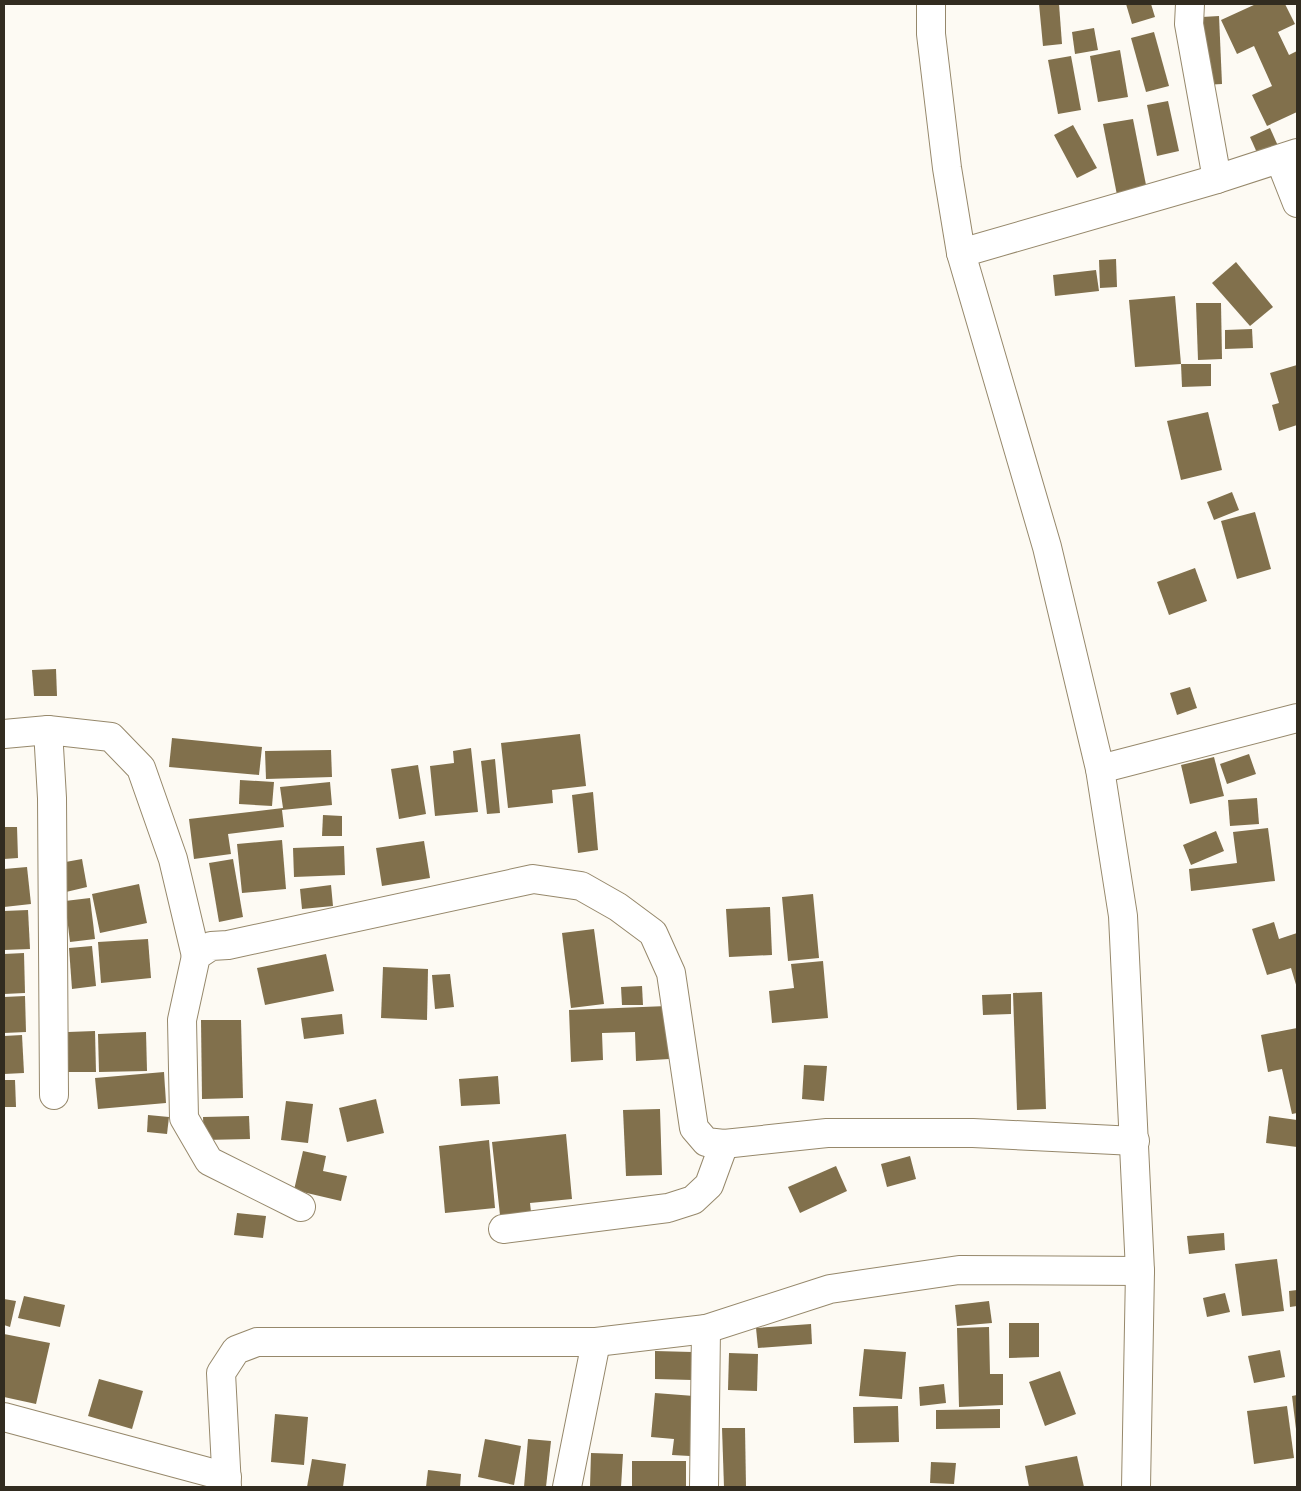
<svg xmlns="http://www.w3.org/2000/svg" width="1301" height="1491" font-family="'PT Sans Narrow',sans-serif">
  <rect width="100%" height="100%" fill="#fdfaf3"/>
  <!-- building -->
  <g fill="#81704c">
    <path d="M1039 4H1059L1062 44 1043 46Z"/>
    <path d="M1126 4H1151L1155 17 1132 24Z"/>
    <path d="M1256 4H1285L1295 24 1278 32 1289 55 1297 51V112L1267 126 1252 95 1272 86 1254 46 1237 54 1221 20Z"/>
    <path d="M1219 16 1222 84 1204 85 1202 17Z"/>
    <path d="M1094 28 1098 50 1075 54 1072 32Z"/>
    <path d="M1154 32 1169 86 1146 92 1131 38Z"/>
    <path d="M1120 50 1128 97 1098 102 1090 56Z"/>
    <path d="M1071 56 1081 110 1058 114 1048 60Z"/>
    <path d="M1168 101 1179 151 1157 156 1147 105Z"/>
    <path d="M1133 119 1147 190 1117 195 1103 124Z"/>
    <path d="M1073 125 1097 168 1077 178 1054 135Z"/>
    <path d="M1270 128 1278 146 1258 155 1250 137Z"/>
    <path d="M1116 259 1117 287 1100 288 1099 260Z"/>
    <path d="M1236 262 1273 307 1250 326 1212 283Z"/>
    <path d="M1096 270 1099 291 1055 296 1053 275Z"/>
    <path d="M1175 296 1181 364 1135 367 1129 300Z"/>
    <path d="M1196 303H1221L1222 359 1198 360Z"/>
    <path d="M1252 329 1253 348 1225 349V330Z"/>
    <path d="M1181 364H1211V386L1182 387Z"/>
    <path d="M1297 365V425L1279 431 1272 405 1279 403 1270 373Z"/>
    <path d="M1208 412 1222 470 1181 480 1167 421Z"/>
    <path d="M1232 492 1239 510 1214 520 1207 502Z"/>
    <path d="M1255 512 1271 569 1237 579 1221 521Z"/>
    <path d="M1195 568 1207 601 1169 615 1157 582Z"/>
    <path d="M56 669 57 696H34L32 670Z"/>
    <path d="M1190 687 1197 708 1177 715 1170 693Z"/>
    <path d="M580 734 586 786 552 790 553 803 508 808 501 743Z"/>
    <path d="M172 738 262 747 259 775 169 767Z"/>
    <path d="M471 748 478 812 435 816 430 766 454 763 453 751Z"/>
    <path d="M331 750 332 777 266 779 265 751Z"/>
    <path d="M1249 754 1256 774 1227 784 1220 764Z"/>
    <path d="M1214 757 1224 796 1190 804 1181 765Z"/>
    <path d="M495 759 500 813 487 814 481 761Z"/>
    <path d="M418 765 426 814 399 819 391 769Z"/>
    <path d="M240 780 274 782 272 806 239 804Z"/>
    <path d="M330 782 332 805 282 810 284 827 228 834 231 854 194 859 189 819 283 808 280 787Z"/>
    <path d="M593 792 598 850 578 853 572 795Z"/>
    <path d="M1257 798 1259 824 1230 826 1228 800Z"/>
    <path d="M323 815 342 816V836H322Z"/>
    <path d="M4 827H17L18 858 4 859Z"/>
    <path d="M1268 828 1275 881 1191 891 1189 869 1237 863 1233 832Z"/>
    <path d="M1216 831 1224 851 1191 865 1183 845Z"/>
    <path d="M282 840 286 889 242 893 237 844Z"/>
    <path d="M424 841 430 878 382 886 376 848Z"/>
    <path d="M344 846 345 875 294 877 293 848Z"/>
    <path d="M82 859 87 887 66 892 60 863Z"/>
    <path d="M233 859 243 917 219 922 209 863Z"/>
    <path d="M27 867 31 904 4 907V869Z"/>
    <path d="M139 884 147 923 100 933 92 894Z"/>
    <path d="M331 885 333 906 302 909 300 889Z"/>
    <path d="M813 894 819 958 788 961 782 897Z"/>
    <path d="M90 898 95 939 70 942 65 901Z"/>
    <path d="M770 907 772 955 729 957 726 909Z"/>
    <path d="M28 910 30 949 4 950V911Z"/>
    <path d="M1274 922 1279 939 1297 933V988L1291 968 1267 975 1252 929Z"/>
    <path d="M594 929 604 1004 571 1008 562 933Z"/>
    <path d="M148 939 151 978 101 983 98 942Z"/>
    <path d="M92 946 96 986 72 989 69 948Z"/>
    <path d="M24 953 25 993 4 994V954Z"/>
    <path d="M326 954 334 991 265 1005 257 968Z"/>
    <path d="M823 961 828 1018 772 1023 769 991 794 988 791 964Z"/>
    <path d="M383 967 428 969 427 1020 381 1018Z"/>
    <path d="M450 974 454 1007 435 1009 432 975Z"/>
    <path d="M642 986 643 1005H622L621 987Z"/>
    <path d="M1042 992 1046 1109 1017 1110 1013 993Z"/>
    <path d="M1011 994V1014L983 1015 982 995Z"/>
    <path d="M25 996 26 1032 4 1033V997Z"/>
    <path d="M667 1006 669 1059 636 1061 635 1032 602 1033 603 1060 571 1062 569 1010Z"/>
    <path d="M342 1014 344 1034 304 1039 301 1018Z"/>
    <path d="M201 1020H241L243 1098 202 1099Z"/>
    <path d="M1297 1028V1113L1292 1114 1282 1069 1268 1072 1261 1035Z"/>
    <path d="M95 1031 96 1072H68V1032Z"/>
    <path d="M146 1032 147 1071 99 1072 98 1034Z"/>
    <path d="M22 1035 24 1073 4 1074V1036Z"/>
    <path d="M804 1065 827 1066 824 1101 802 1099Z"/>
    <path d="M164 1072 166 1103 98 1109 95 1078Z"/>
    <path d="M498 1076 500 1104 461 1106 459 1079Z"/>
    <path d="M4 1080H15L16 1107H4Z"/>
    <path d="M376 1099 384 1133 347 1142 339 1108Z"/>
    <path d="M286 1101 313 1104 308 1143 281 1140Z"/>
    <path d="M660 1109 662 1175 626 1176 623 1110Z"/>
    <path d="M148 1115 169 1117 167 1134 147 1132Z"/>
    <path d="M249 1116 250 1139 204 1140 203 1117Z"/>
    <path d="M1269 1116 1297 1120V1147L1266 1143Z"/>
    <path d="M566 1134 572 1199 530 1203 531 1212 500 1215 492 1142Z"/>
    <path d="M489 1140 495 1208 445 1213 439 1146Z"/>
    <path d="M303 1151 326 1156 323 1171 347 1176 341 1201 294 1190Z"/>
    <path d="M910 1156 916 1179 887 1187 881 1164Z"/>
    <path d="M836 1166 847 1191 800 1213 788 1187Z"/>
    <path d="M237 1213 266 1216 263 1238 234 1235Z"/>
    <path d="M1224 1233 1225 1250 1189 1254 1187 1236Z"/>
    <path d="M1277 1259 1284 1311 1242 1316 1235 1264Z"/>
    <path d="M1297 1290V1306L1290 1307 1289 1291Z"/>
    <path d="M1225 1293 1230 1312 1207 1317 1203 1298Z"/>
    <path d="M24 1296 65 1305 60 1327 18 1318Z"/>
    <path d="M4 1299 16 1301 10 1327 4 1325Z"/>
    <path d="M989 1301 992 1323 957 1326 955 1305Z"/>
    <path d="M1009 1323H1039V1357L1009 1358Z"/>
    <path d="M811 1324 812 1344 758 1348 756 1328Z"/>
    <path d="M989 1327 990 1374H1003V1405L959 1407 957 1328Z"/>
    <path d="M4 1334 50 1343 36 1404 4 1397Z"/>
    <path d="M864 1349 906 1352 902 1399 859 1396Z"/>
    <path d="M1280 1350 1285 1377 1254 1383 1248 1356Z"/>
    <path d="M655 1351 692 1352V1380L655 1379Z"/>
    <path d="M729 1353 758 1354 757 1391 728 1390Z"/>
    <path d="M1060 1371 1076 1414 1045 1426 1029 1382Z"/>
    <path d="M99 1379 143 1391 132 1429 88 1416Z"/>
    <path d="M944 1384 946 1403 920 1406 919 1387Z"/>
    <path d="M655 1393 694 1396 690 1456 672 1455 674 1439 651 1437Z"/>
    <path d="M1297 1395V1429H1296L1292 1396Z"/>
    <path d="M898 1406 899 1442 854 1443 853 1407Z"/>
    <path d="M1287 1406 1294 1458 1254 1464 1247 1411Z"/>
    <path d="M1000 1409V1428L936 1429V1410Z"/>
    <path d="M275 1414 308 1417 304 1465 271 1462Z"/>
    <path d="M722 1428H745L746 1487H724Z"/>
    <path d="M485 1439 521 1446 514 1485 478 1477Z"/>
    <path d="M528 1439 551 1441 546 1487H524Z"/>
    <path d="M591 1453 623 1454 621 1487H590Z"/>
    <path d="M1077 1456 1084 1487H1029L1025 1466Z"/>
    <path d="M312 1459 346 1464 343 1487H307Z"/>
    <rect x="632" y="1461" width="54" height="26"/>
    <path d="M931 1462 956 1463 954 1484 930 1483Z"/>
    <path d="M428 1470 461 1474 460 1487H426Z"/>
  </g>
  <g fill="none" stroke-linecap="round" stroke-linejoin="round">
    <defs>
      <g id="minor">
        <path d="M931 4V34L947 168 961 253 1047 547 1100 769 1123 916 1140 1271 1136 1487"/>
        <path d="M1190 4 1189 24 1217 179"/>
        <path d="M1280 160 1297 203"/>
        <path d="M961 253 1217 179 1297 153"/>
        <path d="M48 730 52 798 54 1095"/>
        <path d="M4 734 48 730 111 737 141 768 173 859 196 956"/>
        <path d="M1100 769 1297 718"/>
        <path d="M301 1207 209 1161 184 1118 182 1020 196 956 211 946 228 945 533 879 581 886 618 907 653 933 671 973 694 1128 706 1142 724 1144 827 1133H973L1135 1141"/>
        <path d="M503 1229 668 1208 693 1200 709 1185 724 1144"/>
        <path d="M4 1417 227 1477"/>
        <path d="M227 1487 221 1373 236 1350 257 1342H596L706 1329 830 1289 959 1270 1140 1271"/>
        <path d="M567 1487 596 1342"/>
        <path d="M704 1487 706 1329"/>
      </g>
    </defs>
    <!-- minor casing -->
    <use href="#minor" stroke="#96886b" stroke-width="30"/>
    <!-- minor -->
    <use href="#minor" stroke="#fff" stroke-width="28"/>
  </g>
  <!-- border -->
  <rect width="1301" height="1491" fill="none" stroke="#322c20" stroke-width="10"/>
</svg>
